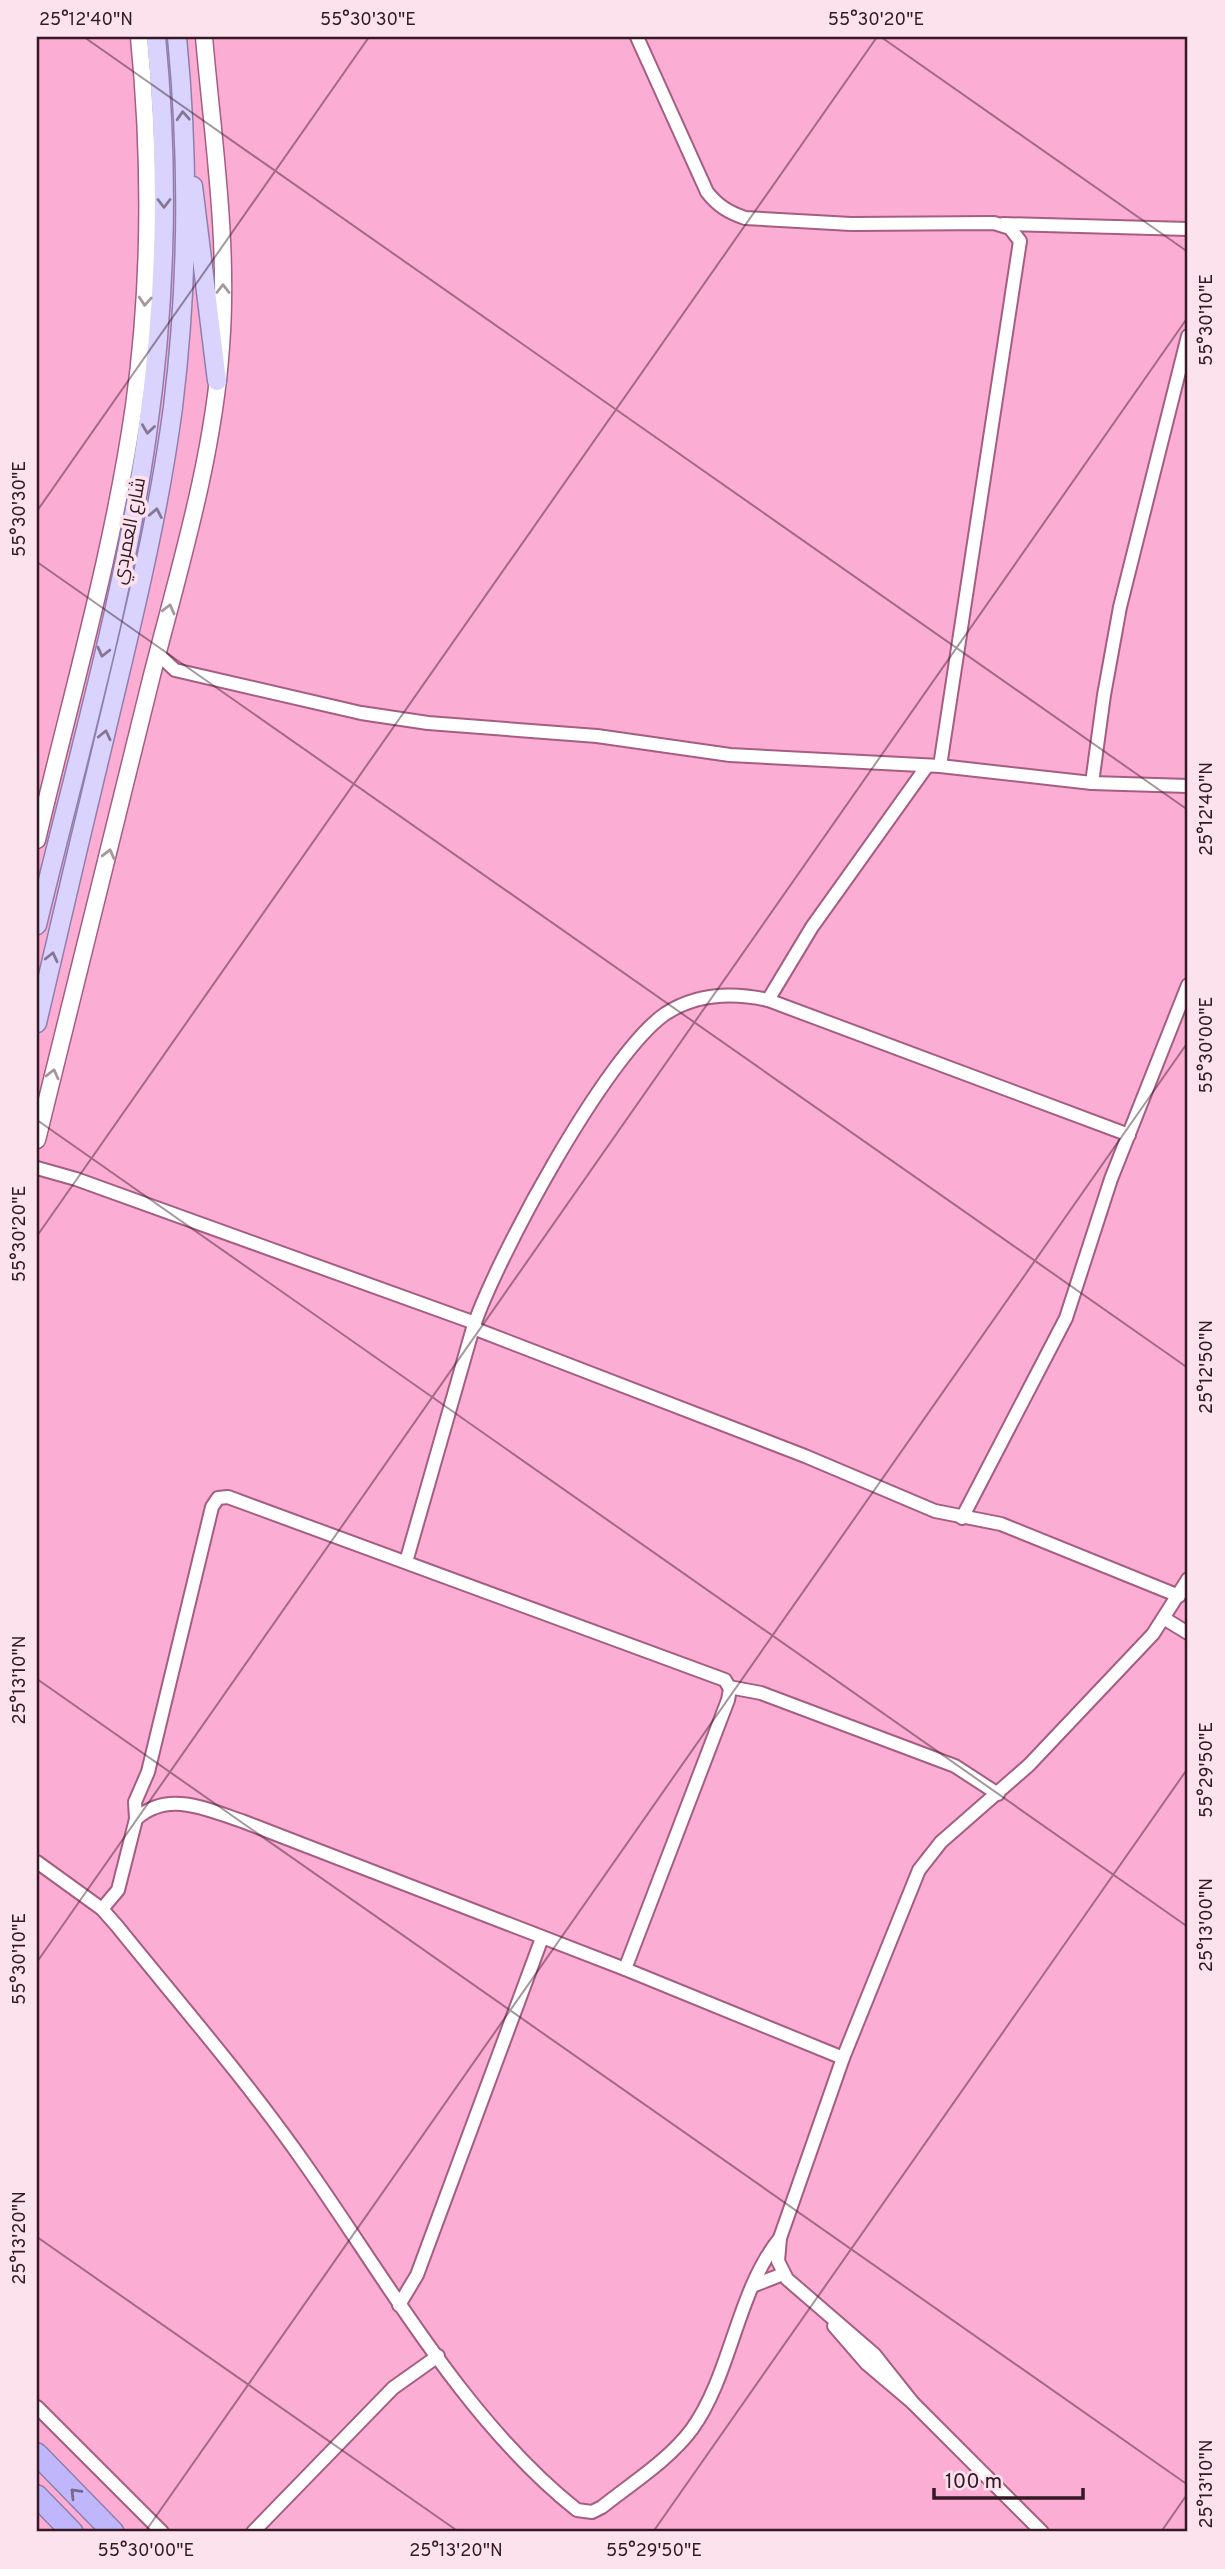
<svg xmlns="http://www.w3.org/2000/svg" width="1225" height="2569" font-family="Overpass,Cairo,sans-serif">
  <rect width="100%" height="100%" fill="#fcadd3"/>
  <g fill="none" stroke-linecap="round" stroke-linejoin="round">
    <defs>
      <g id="street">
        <path d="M637 37 707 192C718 206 728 212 745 218L851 224 994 223 1010 228 1020 241 940 766"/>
        <path d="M1003 224 1188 229"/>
        <path d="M158 654 175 670 361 713 428 723 597 736 730 755 940 766 1092 783 1188 786"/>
        <path d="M1092 783 1104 695 1120 607 1188 336"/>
        <path d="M768 1000 812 927 927 766"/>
        <path d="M37 1168 76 1179 475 1323"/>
        <path d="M473 1328 805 1456 935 1511 1001 1524 1179 1596"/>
        <path d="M962 1518 1066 1318 1111 1179 1188 985"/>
        <path d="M406 1562 473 1328C497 1257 606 1055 665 1014 697 993 732 992 768 1000L1129 1135"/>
        <path d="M1165 1619 1188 1633"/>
        <path d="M729 1687 761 1693 955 1766 998 1794"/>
        <path d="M136 1819 135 1802 148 1772 212 1507 218 1498 228 1497 725 1680 730 1689 728 1700 625 1969"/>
        <path d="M37 1862 102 1909 117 1926C180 2004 247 2081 305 2164 386 2279 465 2421 577 2510L592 2512 602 2507C632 2483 669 2460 692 2429 731 2375 737 2291 780 2238"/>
        <path d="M102 1909 118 1890 136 1819C168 1790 206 1809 242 1821L625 1969 843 2058"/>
        <path d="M755 2285 783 2274"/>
        <path d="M399 2305 417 2275 542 1938"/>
        <path d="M834 2326 867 2364 913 2403 1042 2532"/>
        <path d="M913 2403 874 2354 787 2279 778 2261 780 2238 843 2058 919 1870 941 1842 1029 1765 1153 1634 1188 1579"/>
        <path d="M37 2407 162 2532"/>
        <path d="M253 2532 393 2388 438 2356"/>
      </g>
      <g id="secondary">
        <path d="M37 840C71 696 113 552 134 406 151 283 151 160 139 37"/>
        <path d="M37 1140C76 987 113 833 151 679 179 569 213 460 221 347 229 243 213 140 204 37"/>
      </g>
      <g id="primary">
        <path d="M193 186 217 381"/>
        <path d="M37 925C76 763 124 599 147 434 166 302 169 169 156 37"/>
        <path d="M37 1023C62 915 88 806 114 698 137 602 160 506 173 407 188 285 189 160 177 37"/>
      </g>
      <g id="highway">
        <path d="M37 2454 113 2532"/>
        <path d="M37 2496 72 2532"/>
      </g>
    </defs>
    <!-- street casing -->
    <use href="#street" stroke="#a55d81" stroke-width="16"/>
    <!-- secondary casing -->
    <use href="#secondary" stroke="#a55d81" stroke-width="19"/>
    <!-- primary casing -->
    <use href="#primary" stroke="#8f7fb1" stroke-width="21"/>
    <!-- highway casing -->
    <use href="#highway" stroke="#8f7fb1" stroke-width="24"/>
    <!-- street -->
    <use href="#street" stroke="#fff" stroke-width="12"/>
    <!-- secondary -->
    <use href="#secondary" stroke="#fff" stroke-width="16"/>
    <!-- primary -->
    <use href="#primary" stroke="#d9d3fd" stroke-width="18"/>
    <!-- highway -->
    <use href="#highway" stroke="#bfb6fc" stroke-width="21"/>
  </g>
  <!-- one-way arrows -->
  <defs><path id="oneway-chevron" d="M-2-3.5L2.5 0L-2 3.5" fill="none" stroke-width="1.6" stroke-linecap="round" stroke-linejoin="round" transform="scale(1.75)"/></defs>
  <g stroke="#877692">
    <use href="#oneway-chevron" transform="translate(183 116) rotate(-93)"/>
    <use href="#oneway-chevron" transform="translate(164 203) rotate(90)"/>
    <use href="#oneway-chevron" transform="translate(148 429) rotate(98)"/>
    <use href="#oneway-chevron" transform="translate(156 513) rotate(-79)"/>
    <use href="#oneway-chevron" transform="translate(103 652) rotate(104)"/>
    <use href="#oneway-chevron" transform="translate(105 735) rotate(-77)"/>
    <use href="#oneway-chevron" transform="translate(52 957) rotate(-77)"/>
  </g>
  <g stroke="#a4979d">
    <use href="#oneway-chevron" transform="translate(223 289) rotate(-90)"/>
    <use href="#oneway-chevron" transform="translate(145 301) rotate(94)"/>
    <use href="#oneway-chevron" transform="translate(169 609) rotate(-76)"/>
    <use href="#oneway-chevron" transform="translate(109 854) rotate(-76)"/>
    <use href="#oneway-chevron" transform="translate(53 1074) rotate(-76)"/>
  </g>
  <use stroke="#7a6791" href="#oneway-chevron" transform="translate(75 2493) rotate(-134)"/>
  <!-- ticks -->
  <path fill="none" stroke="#351826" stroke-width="2" stroke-opacity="0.45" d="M84 37 1188 810M881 37 1188 252M37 511 369 37M37 562 1188 1368M37 1120 1188 1927M37 1236 877 37M37 1679 1188 2485M37 1962 1188 317M37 2237 459 2532M145 2532 1188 1042M653 2532 1188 1768M1161 2532 1188 2493"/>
  <g text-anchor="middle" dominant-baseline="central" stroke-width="7" stroke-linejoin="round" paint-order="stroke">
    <!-- street labels -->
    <g font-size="19" fill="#351826" stroke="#fbe2ec">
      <text transform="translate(130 531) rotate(-79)">شارع العمردي</text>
    </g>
  </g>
  <!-- border -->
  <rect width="1225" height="2569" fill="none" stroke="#fbe2ec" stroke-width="77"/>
  <!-- scale -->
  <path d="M934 2488v10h149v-10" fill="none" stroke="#351826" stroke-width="3.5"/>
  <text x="945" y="2488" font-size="21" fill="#351826" stroke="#fbe2ec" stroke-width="5" paint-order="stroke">100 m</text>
  <rect x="38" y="38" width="1148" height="2492" fill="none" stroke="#351826" stroke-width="2.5"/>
  <g font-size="18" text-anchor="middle" fill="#351826">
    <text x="86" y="25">25°12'40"N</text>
    <text x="368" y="25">55°30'30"E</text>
    <text x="876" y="25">55°30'20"E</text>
    <text transform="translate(1206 320) rotate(-90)" y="6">55°30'10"E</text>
    <text transform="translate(19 509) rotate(-90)" y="6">55°30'30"E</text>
    <text transform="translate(1206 809) rotate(-90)" y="6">25°12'40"N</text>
    <text transform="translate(1206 1045) rotate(-90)" y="6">55°30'00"E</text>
    <text transform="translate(19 1234) rotate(-90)" y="6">55°30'20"E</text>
    <text transform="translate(1206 1367) rotate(-90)" y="6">25°12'50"N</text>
    <text transform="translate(19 1680) rotate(-90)" y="6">25°13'10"N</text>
    <text transform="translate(1206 1770) rotate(-90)" y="6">55°29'50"E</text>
    <text transform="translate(1206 1925) rotate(-90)" y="6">25°13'00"N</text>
    <text transform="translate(19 1959) rotate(-90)" y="6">55°30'10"E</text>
    <text transform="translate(19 2238) rotate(-90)" y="6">25°13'20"N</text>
    <text transform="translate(1206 2484) rotate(-90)" y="6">25°13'10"N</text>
    <text x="146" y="2556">55°30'00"E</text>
    <text x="456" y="2556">25°13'20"N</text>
    <text x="654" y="2556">55°29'50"E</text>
  </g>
</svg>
